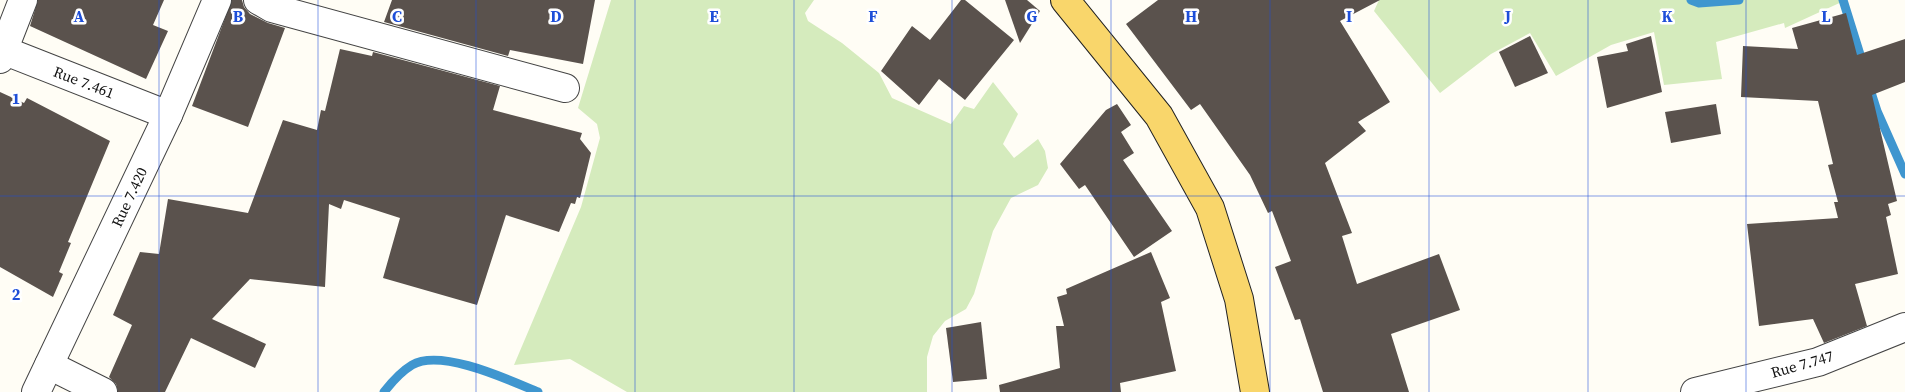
<svg xmlns="http://www.w3.org/2000/svg" width="1905" height="392" font-family="'Source Serif 4',serif">
  <rect width="100%" height="100%" fill="#fffdf5"/>
  <!-- green -->
  <g fill="#d5ebbd">
    <path d="M611 0H814L805 13 808 21 842 43 879 73 892 98 951 124 964 106 974 109 993 82 1018 114 1003 144 1014 158 1038 139 1045 151 1048 168 1038 185 1011 198 993 231 974 294 966 309 945 321 933 336 927 357V392H627L570 359 514 365 581 207 600 138 597 124 578 108Z"/>
    <path d="M1379 0H1846L1785 28 1784 23 1716 42 1722 79 1664 85 1654 32 1611 45 1556 76 1530 33 1491 54 1440 93 1374 11Z"/>
  </g>
  <g fill="none" stroke-linecap="round" stroke-linejoin="round">
    <!-- stream -->
    <g stroke="#3f96cf" stroke-width="9">
      <path d="M1691 0 1699 3 1739 0"/>
      <path d="M1843 0 1863 64"/>
      <path d="M1869 86 1877 111 1905 174"/>
      <path d="M384 392C391 383 402 371 412 365 441 348 509 380 538 392"/>
    </g>
  </g>
  <!-- building -->
  <g fill="#5a524d">
    <path d="M38 0H164L153 25 168 31 146 79 30 26Z"/>
    <path d="M232 0H242L244 7 250 14 268 23 285 28 248 127 192 106Z"/>
    <path d="M392 0H595L583 64 510 50 508 56 384 22Z"/>
    <path d="M961 0H965L1014 40 965 100 939 79 919 105 881 71 912 26 930 40Z"/>
    <path d="M1005 0H1027L1040 11 1020 43Z"/>
    <path d="M1158 0H1380L1340 21 1390 102 1358 122 1366 131 1325 163 1352 233 1342 236 1357 284 1439 254 1460 310 1391 334 1409 392H1323L1300 319 1295 320 1275 267 1291 261 1272 211 1268 213 1250 175 1200 104 1191 110 1126 24Z"/>
    <path d="M1846 13 1857 55 1905 39V82L1872 95 1897 201 1888 204 1891 215 1886 217 1898 274 1855 284 1867 326 1824 343 1813 319 1759 326 1747 224 1838 218 1834 202H1838L1828 165 1833 164 1818 101 1741 97 1743 46 1798 49 1792 28Z"/>
    <path d="M1530 36 1548 73 1515 87 1499 52Z"/>
    <path d="M1651 36 1662 92 1607 108 1597 57 1628 51 1626 44Z"/>
    <path d="M340 49 372 56 373 52 500 86 493 110 582 133 580 139 591 153 580 198 577 197 575 204 571 203 559 232 506 215 477 305 383 278 400 218 344 200 341 209 329 204 325 287 250 279 212 319 266 344 255 368 191 338 165 392H118L116 384 109 377 132 325 113 315 140 252 159 254 168 199 248 213 283 120 317 130 321 110 325 111Z"/>
    <path d="M0 92 24 103 27 98 110 141 68 242 71 243 59 272 63 274 53 297 0 267Z"/>
    <path d="M1117 104 1131 125 1121 132 1134 153 1123 160 1172 231 1134 257 1085 185 1079 189 1060 164 1106 110Z"/>
    <path d="M1716 104 1721 134 1671 143 1665 112Z"/>
    <path d="M1151 252 1170 298 1161 302 1176 371 1120 383 1121 392H1000L999 385 1060 368 1056 326H1064L1057 297 1067 294 1066 289Z"/>
    <path d="M981 322 987 379 953 382 946 328Z"/>
  </g>
  <g fill="none" stroke-linecap="round" stroke-linejoin="round">
    <defs>
      <g id="minor">
        <path d="M258 0 272 8 565 88"/>
        <path d="M0 49 168 115"/>
        <path d="M0 59 23 0"/>
        <path d="M49 365 103 392"/>
        <path d="M36 392 168 115 217 0"/>
        <path d="M1695 392 1818 362 1905 327"/>
      </g>
      <path id="major" d="M1065 0 1159 116 1210 208 1239 299 1255 392"/>
    </defs>
    <!-- minor casing -->
    <use href="#minor" stroke="#444" stroke-width="30"/>
    <!-- major casing -->
    <use href="#major" stroke="#222" stroke-width="30"/>
    <!-- minor -->
    <use href="#minor" stroke="#fff" stroke-width="28"/>
    <!-- major -->
    <use href="#major" stroke="#f9d66b" stroke-width="28"/>
  </g>
  <!-- grid -->
  <path fill="none" stroke="#1d4ed8" stroke-width="1" stroke-opacity="0.55" d="M159 0V392M318 0V392M476 0V392M635 0V392M794 0V392M952 0V392M1111 0V392M1270 0V392M1429 0V392M1588 0V392M1746 0V392M0 196H1905"/>
  <g text-anchor="middle" dominant-baseline="central" stroke-width="5" stroke-linejoin="round" paint-order="stroke">
    <!-- street labels -->
    <g font-size="15" fill="#111" stroke="#fff">
      <text transform="translate(84 82) rotate(21)">Rue 7.461</text>
      <text transform="translate(129 197) rotate(-65)">Rue 7.420</text>
      <text transform="translate(1802 364) rotate(-16)">Rue 7.747</text>
    </g>
  </g>
  <g font-size="16" text-anchor="middle" font-weight="bold" fill="#1d4ed8" stroke="#fff" stroke-width="5" stroke-linejoin="round" paint-order="stroke">
    <text x="79" y="22">A</text>
    <text x="238" y="22">B</text>
    <text x="397" y="22">C</text>
    <text x="556" y="22">D</text>
    <text x="714" y="22">E</text>
    <text x="873" y="22">F</text>
    <text x="1032" y="22">G</text>
    <text x="1191" y="22">H</text>
    <text x="1349" y="22">I</text>
    <text x="1508" y="22">J</text>
    <text x="1667" y="22">K</text>
    <text x="1826" y="22">L</text>
    <text x="16" y="104">1</text>
    <text x="16" y="300">2</text>
  </g>
</svg>
